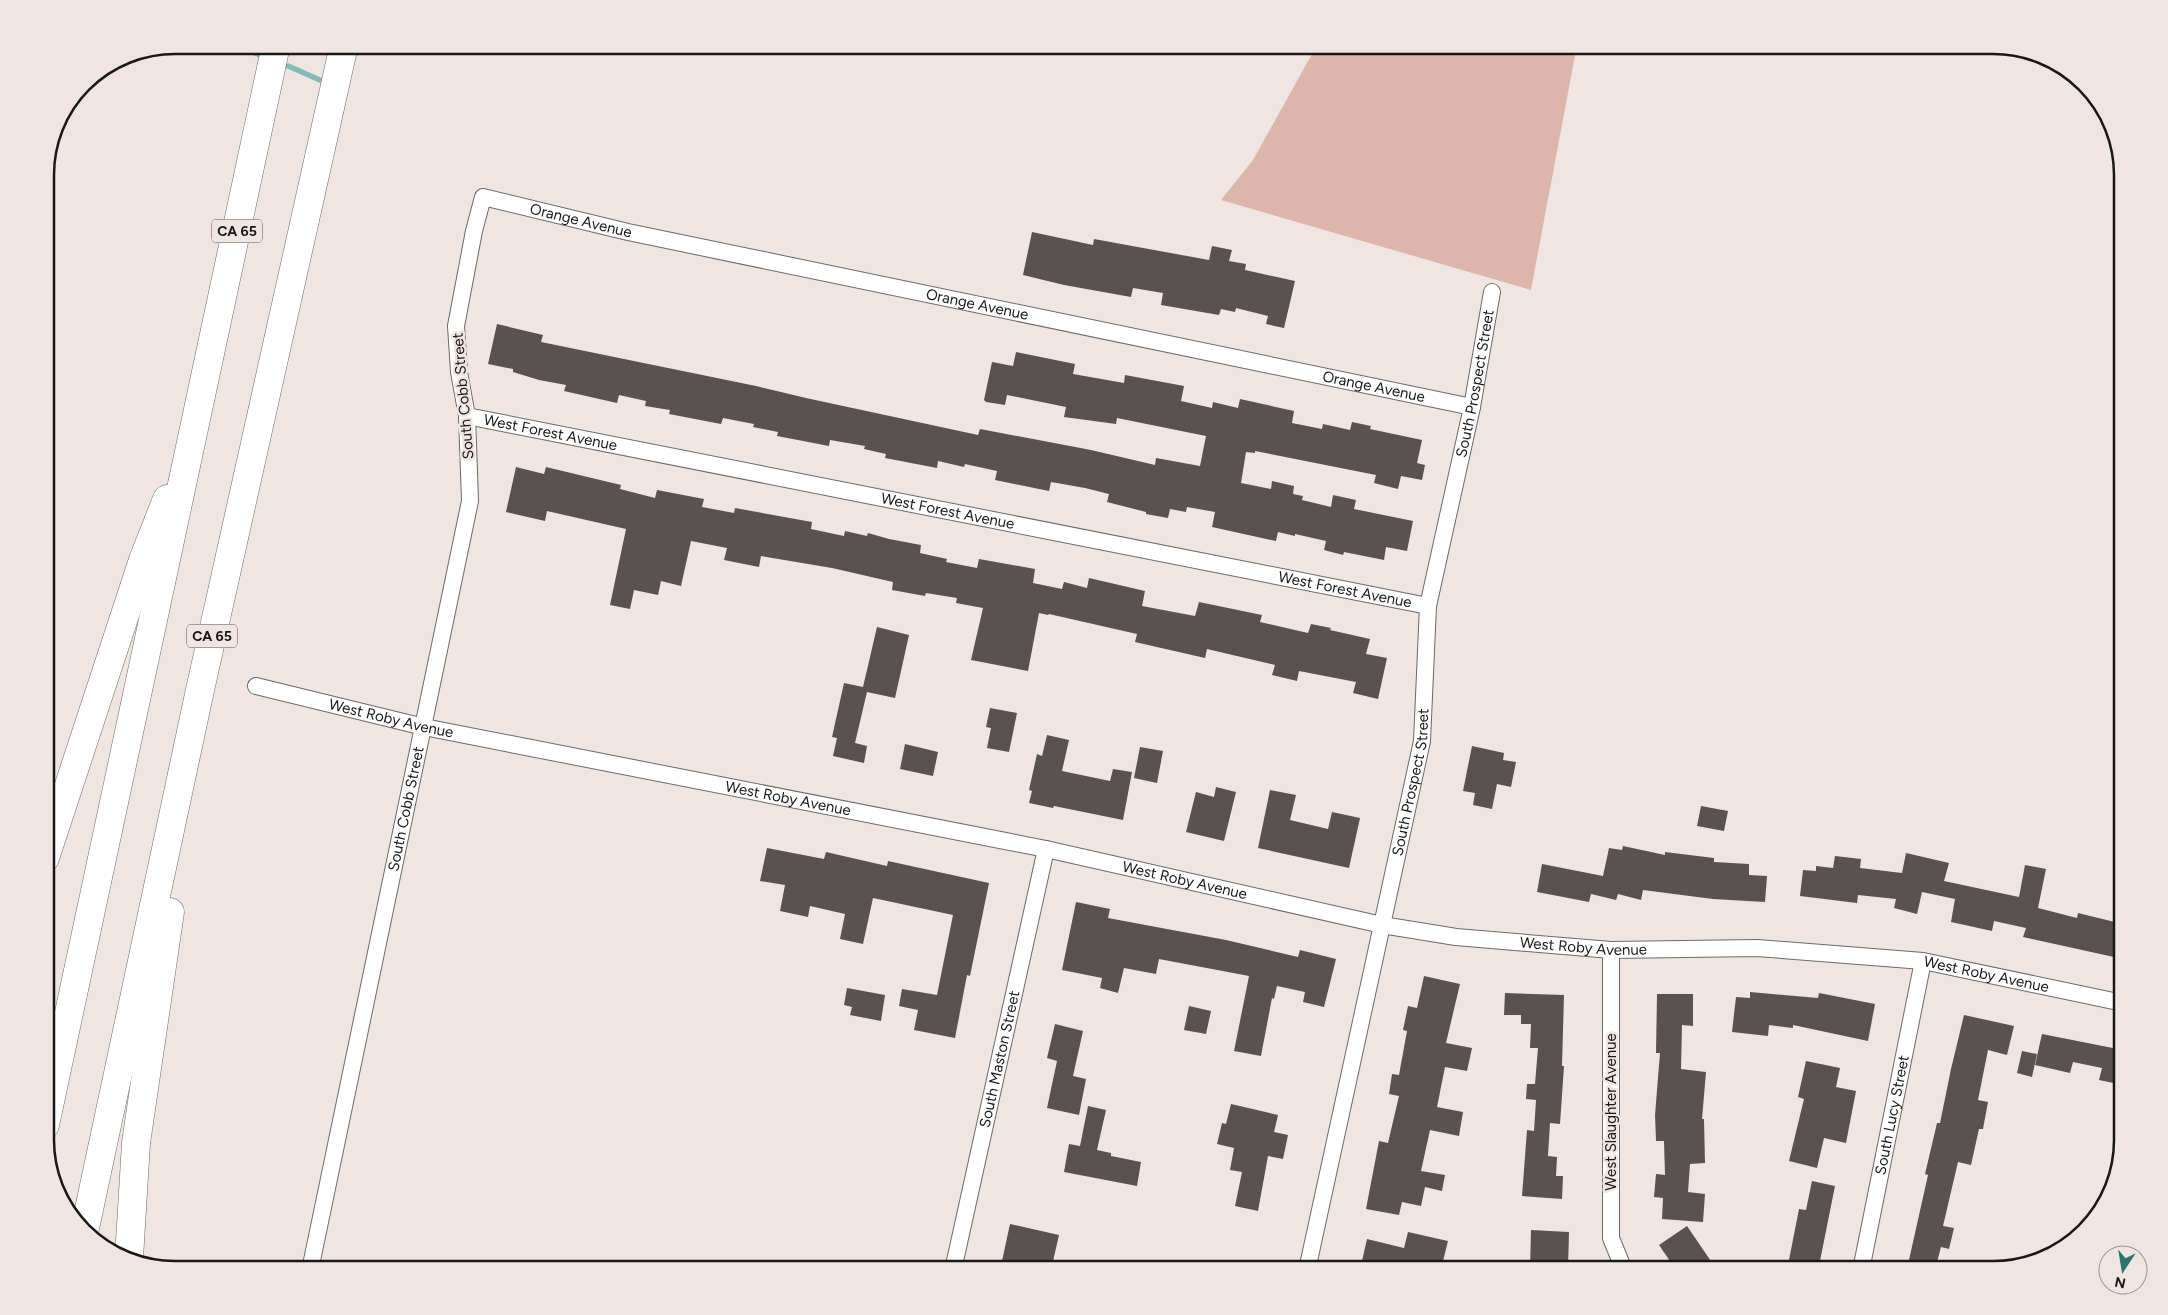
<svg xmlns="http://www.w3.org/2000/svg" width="2168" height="1315" font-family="Figtree,sans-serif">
  <rect width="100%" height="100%" fill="#efe6e4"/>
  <!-- green -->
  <path fill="#ddb6ab" d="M1317 45H1577L1531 290 1221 200 1253 160Z"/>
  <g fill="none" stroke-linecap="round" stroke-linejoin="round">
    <!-- stream -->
    <g stroke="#84bbb5" stroke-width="5.5">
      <path d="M236 45 260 55"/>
      <path d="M288 66 320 80"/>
    </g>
  </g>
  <!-- building -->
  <g fill="#595250">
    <path d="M1032 232 1093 245 1094 239 1209 260 1212 246 1232 250 1229 261 1246 264 1245 270 1295 281 1284 328 1266 324 1268 316 1236 308 1235 312 1221 309 1219 315 1161 305 1163 293 1133 288 1131 297 1064 285 1023 275Z"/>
    <path d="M497 324 543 335 541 342 756 386 806 398 978 435 980 429 1091 450 1155 465 1156 458 1200 466 1206 436 1117 418 1116 424 1064 417 1066 407 1007 395 1005 405 986 402 984 400 992 362 1013 366 1016 352 1075 364 1073 374 1124 383 1125 375 1184 386 1181 401 1212 408 1213 402 1238 408 1240 399 1294 411 1292 423 1322 429 1323 424 1350 430 1352 422 1371 426 1370 429 1422 440 1417 463 1425 465 1422 480 1401 476 1398 489 1374 483 1376 475 1255 451V453L1246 452 1241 483 1271 489 1272 481 1294 486 1293 494 1303 496 1302 500 1331 507 1333 495 1356 500 1354 509 1413 521 1407 551 1386 547 1384 560 1344 552 1343 555 1324 550 1326 541 1295 534V536L1278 532 1276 541 1212 527 1215 512 1187 507 1186 512 1170 509 1168 518 1146 514V512L1107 502 1109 494 1085 488 1051 482 1049 491 995 480 997 471 965 464 964 467 938 461 937 468 885 458 886 454 864 449 865 446 830 440 829 446 777 436 778 432 753 427 754 424 723 418 721 424 669 414 670 410 645 406 646 401 619 395 617 403 564 391 566 385 539 380 513 372V369L488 364Z"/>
    <path d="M516 467 544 474 546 467 621 485 620 489 655 498 657 490 704 499 702 507 734 513 735 508 812 522 811 529 844 536 845 531 867 536 868 533 889 539 921 545 920 553 947 559 946 562 977 568 979 559 1035 569 1033 583 1062 589 1064 582 1087 588 1089 578 1145 591 1142 606 1195 616 1199 602 1262 615 1260 622 1308 633 1311 624 1331 628 1330 630 1370 639 1366 654 1387 658 1378 699 1353 693 1356 682 1299 671 1297 681 1272 675 1275 665 1207 649 1205 658 1135 642 1137 634 1049 614 1048 615 1039 613 1028 671 971 660 983 608 956 603 957 598 926 593 925 596 892 590 893 582 832 568 761 556 759 567 724 560 727 548 691 541 681 586 661 581 658 595 634 590 630 609 610 605 626 529 547 511 545 521 506 512Z"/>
    <path d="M877 627 909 635 895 698 867 692 855 743 867 746 864 763 833 756 837 738 832 737 844 683 863 687Z"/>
    <path d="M990 708 1017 713 1009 752 987 748 991 728 986 727Z"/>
    <path d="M1047 735 1069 740 1062 771 1110 781 1113 769 1132 772 1123 820 1054 806 1053 808 1029 803 1032 791 1029 790 1037 754 1042 756Z"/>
    <path d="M905 744 938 752 933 776 900 769Z"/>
    <path d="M1472 746 1504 753 1503 760 1516 762 1511 787 1497 784 1492 809 1473 805 1475 793 1463 791Z"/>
    <path d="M1140 747 1163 751 1157 783 1134 778Z"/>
    <path d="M1216 787 1236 792 1224 841 1186 832 1196 792 1214 797Z"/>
    <path d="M1270 790 1296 795 1290 820 1328 829 1332 812 1360 818 1349 868 1258 848Z"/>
    <path d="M1701 806 1728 811 1724 831 1697 826Z"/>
    <path d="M1623 846 1665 855V852L1714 858V862L1749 864V875L1767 876 1765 902 1713 899 1643 890 1641 900 1618 894 1616 900 1591 894 1589 902 1537 892 1542 864 1603 876 1609 848 1622 850Z"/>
    <path d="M767 848 824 859 826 852 887 866 888 861 989 883 970 976 967 975 955 1038 914 1030 918 1010 899 1006 902 989 937 995 953 915 873 898 863 944 840 939 845 914 810 906 808 917 780 911 785 885 760 881Z"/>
    <path d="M1906 853 1949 863 1944 881 2019 897 2025 865 2046 869 2038 908 2077 918 2078 913 2123 924V959L2023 937 2026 928 1994 921 1992 931 1951 922 1955 899 1922 892 1917 914 1894 908 1896 899 1858 895 1857 903 1800 896 1803 870 1816 871V866L1833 868 1835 856 1861 859 1860 868 1902 873Z"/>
    <path d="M1076 902 1110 909 1108 918 1226 940 1298 957 1300 950 1336 959 1324 1007 1303 1002 1305 992 1277 986 1274 999 1272 998 1261 1056 1234 1051 1249 976 1159 959 1156 974 1124 968 1118 993 1100 988 1102 978 1062 970Z"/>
    <path d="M1424 976 1460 984 1446 1043 1472 1048 1467 1071 1445 1067 1437 1107 1463 1112 1459 1136 1430 1130 1421 1171 1445 1175 1442 1191 1425 1187 1421 1206 1402 1202 1399 1215 1366 1209 1379 1141 1388 1143 1399 1096 1389 1094 1392 1074 1399 1075 1407 1031 1403 1030 1408 1006 1417 1008Z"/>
    <path d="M847 988 885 995 881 1021 850 1015 852 1007 844 1005Z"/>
    <path d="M1750 992 1818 998 1819 993 1875 1004 1868 1041 1793 1025V1028L1769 1025 1768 1036 1732 1032 1736 997 1750 998Z"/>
    <path d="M1505 993 1564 995 1562 1066H1564L1560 1124 1550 1123 1548 1156 1557 1157 1556 1176H1563L1562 1199 1522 1196 1527 1130 1534 1131 1536 1100 1526 1099 1527 1084H1535L1538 1048H1530L1531 1024H1521V1015H1504Z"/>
    <path d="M1657 994H1693V1026L1682 1025 1681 1069 1706 1072 1702 1119H1704L1705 1163 1690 1164 1688 1192 1705 1194 1703 1222 1662 1219 1663 1198 1654 1197 1656 1174 1665 1175 1664 1141H1656L1655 1115 1660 1053H1656Z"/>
    <path d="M1189 1006 1211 1011 1206 1034 1184 1030Z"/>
    <path d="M1964 1015 2014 1026 2007 1055 1988 1050 1978 1100 1988 1102 1983 1129H1979L1971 1165 1958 1162 1943 1226 1954 1228 1949 1249 1941 1247 1936 1266 1909 1260 1928 1175 1925 1174 1937 1123H1940L1951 1069Z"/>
    <path d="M1055 1024 1083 1031 1073 1076 1086 1079 1079 1115 1047 1108 1057 1061 1047 1058Z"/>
    <path d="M2042 1034 2123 1050V1085L2099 1080 2102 1068 2073 1062 2070 1073 2035 1065Z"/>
    <path d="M2022 1051 2037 1054 2032 1077 2017 1073Z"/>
    <path d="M1806 1061 1840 1068 1836 1087 1856 1091 1846 1143 1824 1138 1817 1168 1789 1161 1804 1099 1798 1097Z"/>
    <path d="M1231 1104 1278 1115 1274 1132 1288 1135 1283 1159 1268 1156 1258 1211 1235 1206 1242 1172 1230 1170 1234 1148 1217 1144 1222 1123 1226 1124Z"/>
    <path d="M1088 1106 1106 1110 1097 1150 1111 1153V1156L1141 1162 1137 1186 1064 1172 1069 1144 1080 1146Z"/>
    <path d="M1812 1181 1835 1186 1819 1266 1789 1260 1799 1209 1806 1210Z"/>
    <path d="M1010 1224 1059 1235 1051 1270H1040L1002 1261Z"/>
    <path d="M1687 1226 1717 1270H1676L1659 1245Z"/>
    <path d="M1531 1230 1569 1232 1568 1270H1530Z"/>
    <path d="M1408 1232 1448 1241 1441 1269 1408 1262 1406 1269 1391 1266 1390 1270H1360L1367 1239 1404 1248Z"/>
  </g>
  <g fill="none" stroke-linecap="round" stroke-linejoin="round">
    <defs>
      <g id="minor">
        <path id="s1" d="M467 416 1428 606"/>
        <path id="s2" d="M256 686 424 727 1046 849 1382 925 1456 937 1611 950 1757 948 1923 961 2123 1003"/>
        <path d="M1611 950V1238L1624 1270"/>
        <path id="s3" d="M310 1270 470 501 467 416 459 372 456 326 474 231 483 197 628 232 1472 407"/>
        <path id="s4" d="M953 1270 1046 849"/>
        <path id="s5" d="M1307 1270 1422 741 1428 606 1472 407 1492 292"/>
        <path id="s6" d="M1861 1270 1923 961"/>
      </g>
      <g id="motorway">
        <path d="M45 858 143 560 167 499"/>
        <path d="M45 1125 276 45"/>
        <path d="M85 1228 200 690 344 45"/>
        <path d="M129 1258 136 1143 170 912"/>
      </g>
    </defs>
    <!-- minor casing -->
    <use href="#minor" stroke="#6f6866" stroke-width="18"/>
    <!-- motorway casing -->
    <use href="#motorway" stroke="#6f6866" stroke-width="29"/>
    <!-- minor -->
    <use href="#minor" stroke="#fff" stroke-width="16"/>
    <!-- motorway -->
    <use href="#motorway" stroke="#fff" stroke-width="28"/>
  </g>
  <g text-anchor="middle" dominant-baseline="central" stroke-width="5" stroke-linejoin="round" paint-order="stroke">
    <!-- shield labels -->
    <g fill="#efe6e4" stroke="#5a5554" stroke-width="1">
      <rect x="212" y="219.5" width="50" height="23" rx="4"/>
      <rect x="187" y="624.5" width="50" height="23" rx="4"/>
    </g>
    <g font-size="14" font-weight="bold" fill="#1a1716">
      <text x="237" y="231">CA 65</text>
      <text x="212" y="636">CA 65</text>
    </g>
    <!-- street labels -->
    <g font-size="15" fill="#1a1716" stroke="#efe6e4">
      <text stroke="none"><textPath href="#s3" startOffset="1194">Orange Avenue</textPath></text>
      <text stroke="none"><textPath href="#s3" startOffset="1599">Orange Avenue</textPath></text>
      <text stroke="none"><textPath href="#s5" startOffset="904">South Prospect Street</textPath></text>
      <text stroke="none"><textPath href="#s3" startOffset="2004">Orange Avenue</textPath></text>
      <text transform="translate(463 396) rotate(-95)">South Cobb Street</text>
      <text stroke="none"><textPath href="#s1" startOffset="85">West Forest Avenue</textPath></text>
      <text stroke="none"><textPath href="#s1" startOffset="490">West Forest Avenue</textPath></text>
      <text stroke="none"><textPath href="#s1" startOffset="895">West Forest Avenue</textPath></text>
      <text stroke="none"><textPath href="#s2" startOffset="139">West Roby Avenue</textPath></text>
      <text stroke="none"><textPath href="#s5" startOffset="499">South Prospect Street</textPath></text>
      <text stroke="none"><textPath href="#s2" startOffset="544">West Roby Avenue</textPath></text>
      <text stroke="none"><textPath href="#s3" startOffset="471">South Cobb Street</textPath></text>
      <text stroke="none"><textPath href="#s2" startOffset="949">West Roby Avenue</textPath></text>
      <text stroke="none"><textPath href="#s2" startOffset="1354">West Roby Avenue</textPath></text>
      <text stroke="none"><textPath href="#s2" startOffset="1759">West Roby Avenue</textPath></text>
      <text stroke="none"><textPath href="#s4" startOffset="216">South Maston Street</textPath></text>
      <text transform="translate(1611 1112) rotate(-90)">West Slaughter Avenue</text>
      <text stroke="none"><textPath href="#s6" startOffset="158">South Lucy Street</textPath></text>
    </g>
  </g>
  <!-- crop -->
  <path d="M0 0H2168V1315H0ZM175 54H1993A121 121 0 0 1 2114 175V1140A121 121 0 0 1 1993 1261H175A121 121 0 0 1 54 1140V175A121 121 0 0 1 175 54Z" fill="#efe6e4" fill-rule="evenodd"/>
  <path fill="none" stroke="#1a1716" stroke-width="2.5" d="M175 54H1993A121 121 0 0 1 2114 175V1140A121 121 0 0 1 1993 1261H175A121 121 0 0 1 54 1140V175A121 121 0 0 1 175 54Z"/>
  <!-- north arrow -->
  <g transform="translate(2123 1270) rotate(192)"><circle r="24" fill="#efe6e4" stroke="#9a9392"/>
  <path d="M0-4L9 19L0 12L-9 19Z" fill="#2c746e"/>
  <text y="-8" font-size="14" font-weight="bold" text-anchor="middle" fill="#1a1716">N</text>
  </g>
</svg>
